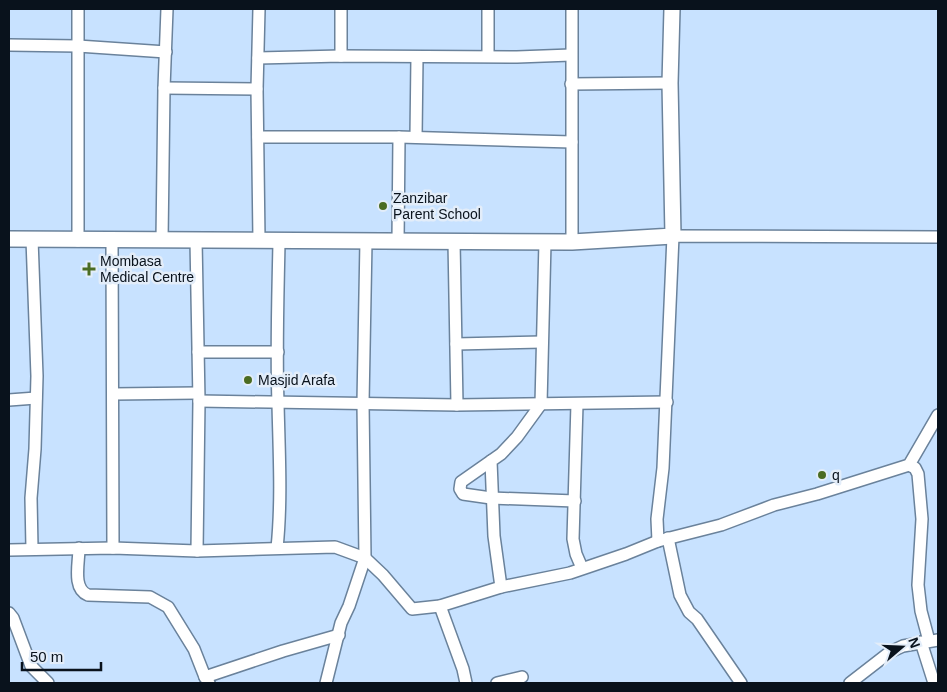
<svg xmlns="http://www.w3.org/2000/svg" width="947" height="692" font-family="Helvetica,sans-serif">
  <rect width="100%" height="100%" fill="#c8e2ff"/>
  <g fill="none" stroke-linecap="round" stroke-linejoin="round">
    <defs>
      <g id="minor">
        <path d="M78 9V241"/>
        <path d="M259 9 257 89 259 240"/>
        <path d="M341 9V56"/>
        <path d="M572 9V242"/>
        <path d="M9 45 78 46 166 52"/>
        <path d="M488 56V9"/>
        <path d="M258 58 341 56 517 57 571 55"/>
        <path d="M571 84 670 83"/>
        <path d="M164 88 257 89"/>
        <path d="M258 137H399L572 142"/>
        <path d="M416 137 417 57"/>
        <path d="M112 240 113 548"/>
        <path d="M162 240 164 88 167 9"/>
        <path d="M196 240 199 401 197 551"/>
        <path d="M398 241 399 137"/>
        <path d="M454 241 457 405"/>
        <path d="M456 344 542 342"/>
        <path d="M198 352H278"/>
        <path d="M113 394 198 393"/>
        <path d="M9 400 36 398"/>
        <path d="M199 401 457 405 667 402"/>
        <path d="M577 404 573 539 576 554 582 568"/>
        <path d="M491 461 461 482 460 489 463 494 491 498 575 501"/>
        <path d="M909 465 915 468 918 474 922 519 918 585 921 611 929 641"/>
        <path d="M668 538 680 595 689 612 697 619 741 683"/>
        <path d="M658 541 657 519 663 468 673 236 938 237"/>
        <path d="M32 548 31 498 35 449 37 376 32 239"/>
        <path d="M79 548C79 563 72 589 88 595L150 597 168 607 194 649 205 677 209 683"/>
        <path d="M277 548C282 500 279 451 278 403 276 349 278 295 279 242"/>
        <path d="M9 550 113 548 197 551 335 547 365 558 383 575 412 609 440 606 501 587 570 573 626 554 658 541 721 525 774 505 817 494 909 465 938 415"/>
        <path d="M501 587 494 536 491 461 501 454 517 437 541 404 545 242"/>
        <path d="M440 606 463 669 466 683"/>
        <path d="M9 613 13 618 31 666 48 683"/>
        <path d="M921 642 934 683"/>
        <path d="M205 677 283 651 339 635"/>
        <path d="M326 683 341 623 349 606 365 558 363 403 366 241"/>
        <path d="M497 683 522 677"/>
        <path d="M850 683 890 652 903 646 938 640"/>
      </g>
      <path id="tertiary" d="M9 239 572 242 673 236 670 83 672 9"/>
    </defs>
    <!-- minor casing -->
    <use href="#minor" stroke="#6a829b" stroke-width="14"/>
    <!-- tertiary casing -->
    <use href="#tertiary" stroke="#6a829b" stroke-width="18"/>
    <!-- minor -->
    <use href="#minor" stroke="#fff" stroke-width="11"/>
    <!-- tertiary -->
    <use href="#tertiary" stroke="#fff" stroke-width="15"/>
  </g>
  <!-- markers -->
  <g fill="#4b6c22" stroke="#e3edf9" stroke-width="2">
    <circle cx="383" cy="206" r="5"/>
    <path d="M86.5 261.5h5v5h5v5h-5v5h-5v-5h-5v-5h5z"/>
    <circle cx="248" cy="380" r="5"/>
    <circle cx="822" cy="475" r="5"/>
  </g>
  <g text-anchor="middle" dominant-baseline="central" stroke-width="5" stroke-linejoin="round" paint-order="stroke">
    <!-- poi labels -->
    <g font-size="14" fill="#09121c" stroke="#e3edf9" text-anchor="start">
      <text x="393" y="198">Zanzibar<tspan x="393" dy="16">Parent School</tspan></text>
      <text x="100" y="261">Mombasa<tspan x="100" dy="16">Medical Centre</tspan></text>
      <text x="258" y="380">Masjid Arafa</text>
      <text x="832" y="475">q</text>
    </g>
  </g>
  <!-- border -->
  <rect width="947" height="692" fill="none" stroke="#09121c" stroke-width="20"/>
  <!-- north arrow -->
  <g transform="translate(902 647) rotate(71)" stroke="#e3edf9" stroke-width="4" paint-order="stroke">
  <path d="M0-4L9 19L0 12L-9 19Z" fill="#09121c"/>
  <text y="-8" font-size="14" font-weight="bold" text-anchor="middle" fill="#09121c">N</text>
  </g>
  <!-- scale -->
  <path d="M22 662v8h79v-8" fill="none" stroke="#09121c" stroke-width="2.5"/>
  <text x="30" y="662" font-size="15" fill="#09121c" stroke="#e3edf9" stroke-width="4" paint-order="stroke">50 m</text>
</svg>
